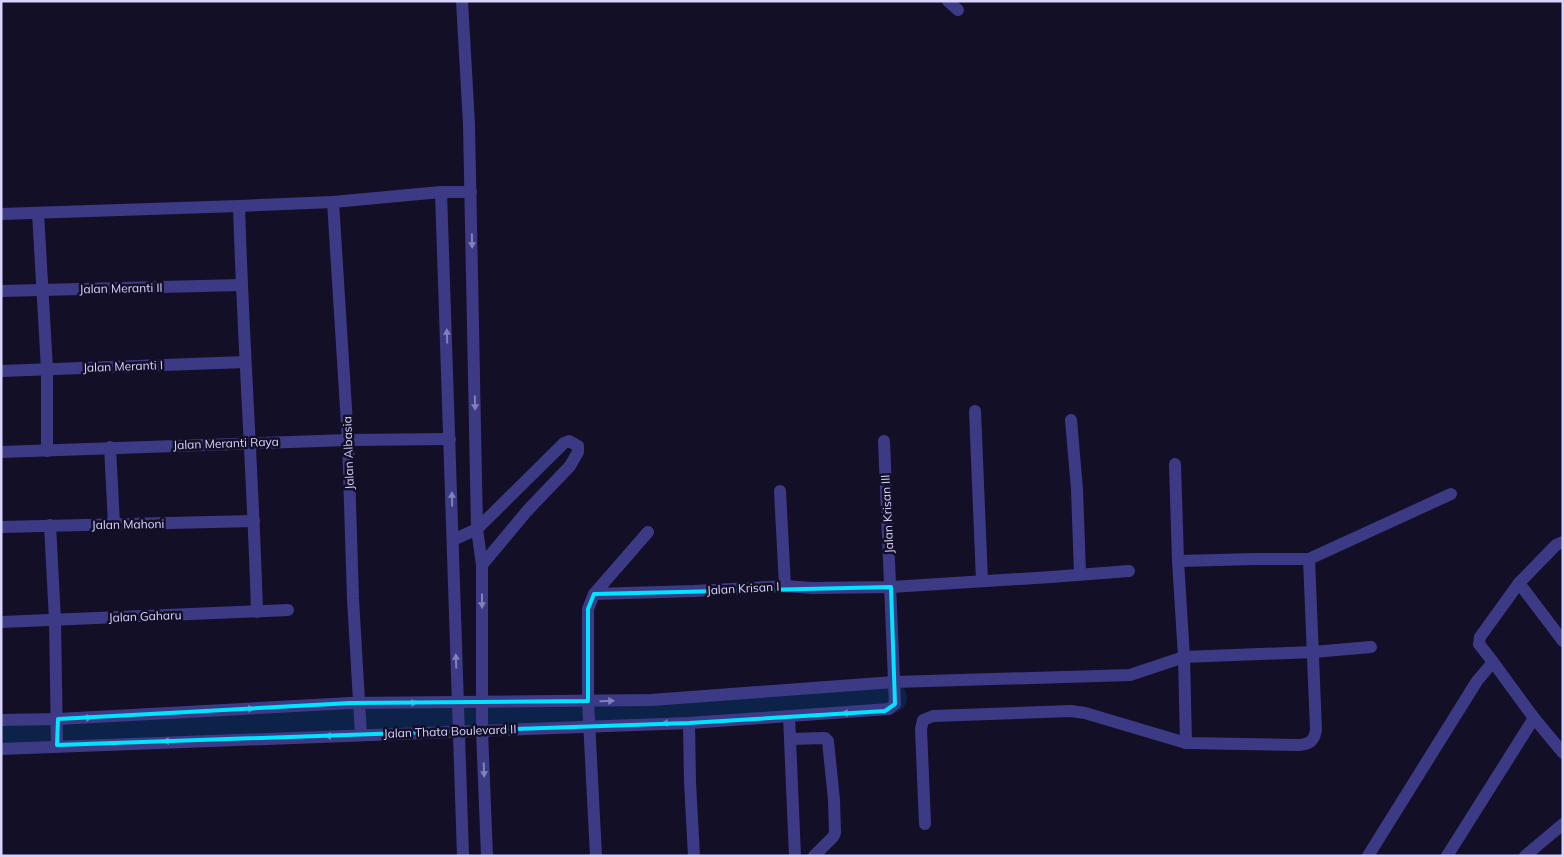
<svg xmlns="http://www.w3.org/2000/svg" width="1564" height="857" font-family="Mulish,sans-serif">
  <rect width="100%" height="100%" fill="#130f26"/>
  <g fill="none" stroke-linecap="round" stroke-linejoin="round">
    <!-- river -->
    <path stroke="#0c2248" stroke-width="30" d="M1 732 787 704 892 698"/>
    <!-- minor -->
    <g stroke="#3d3a85" stroke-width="12">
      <path d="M462 1 469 124 477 529 482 565V731L487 856"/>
      <path d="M948 1 958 10"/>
      <path d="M441 192 463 856"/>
      <path d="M333 202 348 440 353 599 361 735"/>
      <path d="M239 206 333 202 441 192H471"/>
      <path d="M38 213 47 369V451"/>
      <path d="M1 214 239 206C243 341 253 476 257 612"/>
      <path d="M1 291 241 285"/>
      <path d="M1 371 245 362"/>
      <path d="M975 411 982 581"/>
      <path d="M1071 420 1077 489 1080 574"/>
      <path d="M110 447 114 524"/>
      <path d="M1 452 348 440 450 439"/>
      <path d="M1175 464 1178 561"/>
      <path d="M780 491 785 586"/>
      <path d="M50 525 55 620 57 745"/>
      <path d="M1 527 254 521"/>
      <path d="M453 540 477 529 564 443 569 441 578 446V452L570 466 527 511 482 565"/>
      <path d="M1519 583 1563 641"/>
      <path d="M594 594 694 591 785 586 812 588 891 587 1051 577 1129 571"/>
      <path d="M1 622 288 610"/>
      <path d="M1493 662 1534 718 1563 753"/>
      <path d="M789 716 795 856"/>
      <path d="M1 720 58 719 350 703 651 700 894 682 1130 675 1184 657 1313 652 1371 647"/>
      <path d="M689 723 690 782 694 856"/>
      <path d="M791 739 825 738 828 741 834 800 835 833 833 837 814 856"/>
      <path d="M1186 743 1184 657 1178 561 1256 559H1309"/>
      <path d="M1 749 689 723 889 709 895 704 884 441"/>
      <path d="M925 824 921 729 923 720 933 716 1071 711 1085 713 1186 743 1299 745C1310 744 1314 741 1316 730L1309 559 1451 494"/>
      <path d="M596 856 588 701V609L594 594 648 532"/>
      <path d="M1368 856 1477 681 1493 662 1479 644 1480 637 1519 583 1556 545 1563 542"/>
      <path d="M1447 856 1534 718"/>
      <path d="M1525 856 1563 824"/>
    </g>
  </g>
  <!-- one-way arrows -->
  <defs><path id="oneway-solid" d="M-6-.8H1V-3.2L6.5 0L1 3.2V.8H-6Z" transform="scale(1.25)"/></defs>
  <g fill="#837fbc">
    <use href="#oneway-solid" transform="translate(472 241) rotate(89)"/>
    <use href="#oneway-solid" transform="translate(447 336) rotate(-92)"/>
    <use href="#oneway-solid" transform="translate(475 403) rotate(89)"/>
    <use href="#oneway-solid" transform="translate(452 499) rotate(-91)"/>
    <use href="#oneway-solid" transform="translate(482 601) rotate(90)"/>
    <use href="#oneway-solid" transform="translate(456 661) rotate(-92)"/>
    <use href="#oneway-solid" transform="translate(607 701) rotate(-1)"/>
    <use href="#oneway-solid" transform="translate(410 703) rotate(-1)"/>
    <use href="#oneway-solid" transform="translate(247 709) rotate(-3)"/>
    <use href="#oneway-solid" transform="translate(849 713) rotate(177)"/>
    <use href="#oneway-solid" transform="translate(85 718) rotate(-3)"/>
    <use href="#oneway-solid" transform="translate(669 723) rotate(178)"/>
    <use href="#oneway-solid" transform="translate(332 736) rotate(178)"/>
    <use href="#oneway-solid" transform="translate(170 741) rotate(178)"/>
    <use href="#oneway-solid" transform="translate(484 770) rotate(88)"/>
  </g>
  <!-- marked area -->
  <path fill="none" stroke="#00e5ff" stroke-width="4" stroke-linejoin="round" d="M891 587 895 704 885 711 689 723 57 745 58 719 350 703 588 701V609L594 594Z"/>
  <g text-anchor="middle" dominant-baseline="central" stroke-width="5" stroke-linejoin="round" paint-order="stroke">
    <!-- street labels -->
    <g font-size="12" fill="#d9d4ff" stroke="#130f26">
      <text transform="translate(121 288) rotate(-1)">Jalan Meranti II</text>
      <text transform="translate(123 366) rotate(-2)">Jalan Meranti I</text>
      <text transform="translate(226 443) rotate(-2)">Jalan Meranti Raya</text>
      <text transform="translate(348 453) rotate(-92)">Jalan Albasia</text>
      <text transform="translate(887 514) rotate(-93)">Jalan Krisan III</text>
      <text transform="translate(128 524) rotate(-1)">Jalan Mahoni</text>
      <text transform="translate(743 588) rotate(-3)">Jalan Krisan I</text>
      <text transform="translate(145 616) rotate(-2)">Jalan Gaharu</text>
      <text transform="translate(450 731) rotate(-2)">Jalan Thata Boulevard II</text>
    </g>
  </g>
  <!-- border -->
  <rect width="1564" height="857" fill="none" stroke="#d9d4ff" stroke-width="5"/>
</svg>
